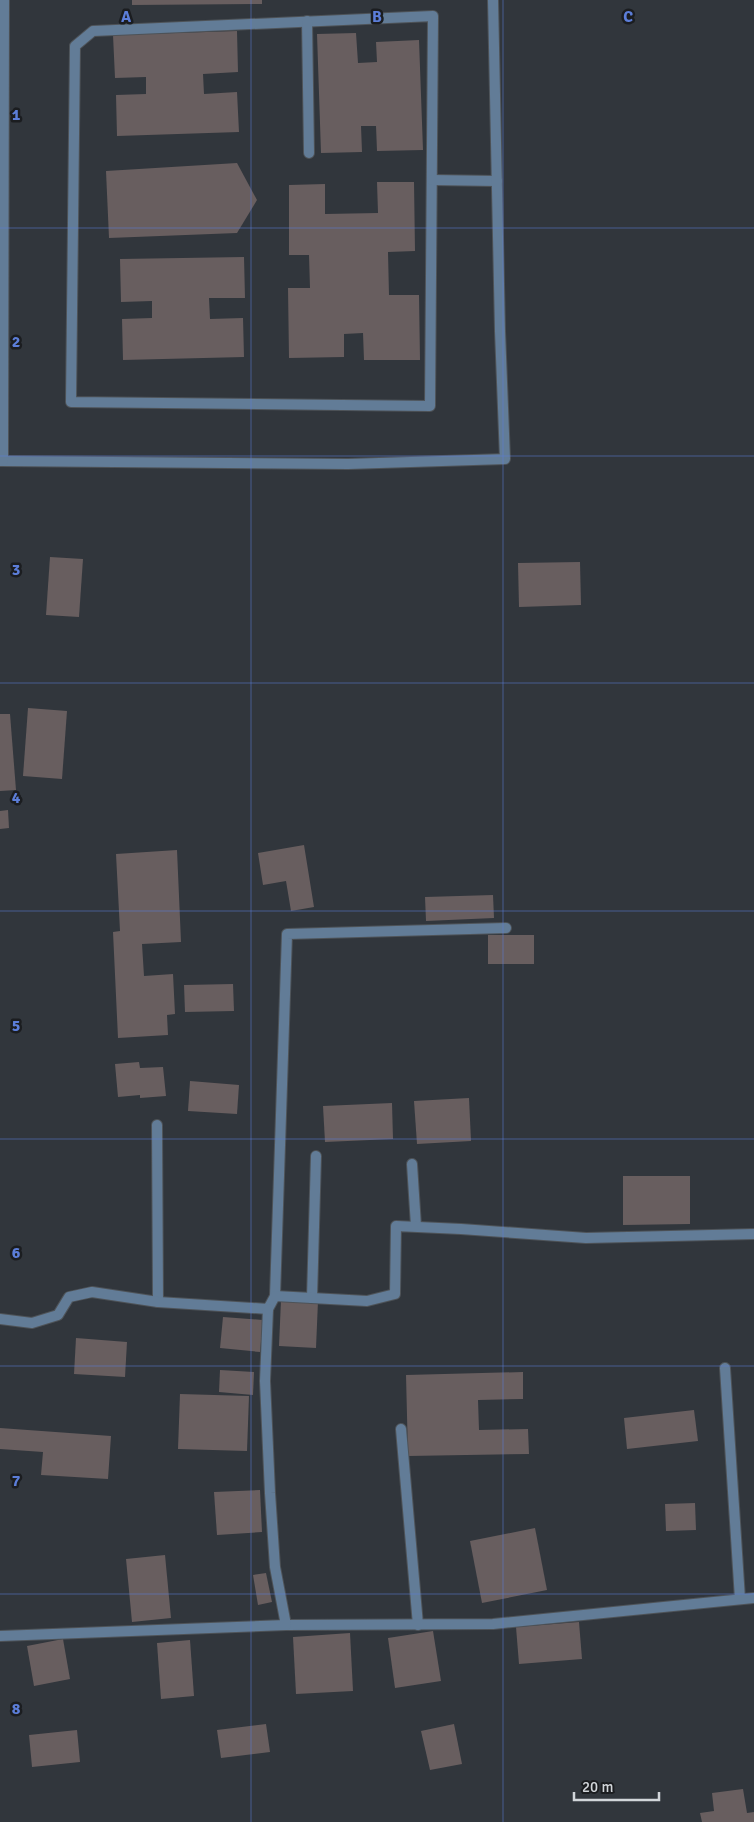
<svg xmlns="http://www.w3.org/2000/svg" width="754" height="1822" font-family="Signika,sans-serif">
  <rect width="100%" height="100%" fill="#31363c"/>
  <!-- building -->
  <g fill="#685e5f">
    <path d="M132 0H262V4L132 5Z"/>
    <path d="M237 31 238 72 203 74 204 94 237 92 239 132 117 136 116 95 146 94V77L115 78 113 35Z"/>
    <path d="M356 33 358 63 377 62 376 42 419 40 423 150 377 151 376 126H361L362 152 321 153 317 34Z"/>
    <path d="M237 163 257 200 237 233 109 238 106 171Z"/>
    <path d="M377 182H414L415 251 388 252 389 295H419L420 360H364L363 333 344 334V357L289 358 288 288H310L309 255H289V185L325 184V214L378 213Z"/>
    <path d="M244 257 245 298H209L210 319 243 318 244 357 123 360 122 319 152 318V301L121 302 120 259Z"/>
    <path d="M50 557 83 559 79 617 46 615Z"/>
    <path d="M580 562 581 605 519 607 518 563Z"/>
    <path d="M28 708 67 711 62 779 23 776Z"/>
    <path d="M0 714H10L16 790 0 791Z"/>
    <path d="M8 810 9 828 0 829V811Z"/>
    <path d="M304 845 314 907 291 911 286 881 263 885 258 853Z"/>
    <path d="M177 850 181 942 142 944 144 976 173 974 175 1014 167 1015 168 1035 118 1038 113 932 120 931 116 854Z"/>
    <path d="M493 895 494 918 426 921 425 897Z"/>
    <rect x="488" y="935" width="46" height="29"/>
    <path d="M233 984 234 1011 185 1012 184 985Z"/>
    <path d="M139 1062 140 1068 163 1067 166 1096 140 1098V1095L118 1097 115 1064Z"/>
    <path d="M190 1081 239 1085 237 1114 188 1111Z"/>
    <path d="M469 1098 471 1141 417 1144 414 1101Z"/>
    <path d="M392 1103 393 1139 325 1142 323 1106Z"/>
    <path d="M623 1176H690V1224L623 1225Z"/>
    <path d="M281 1300 318 1301 316 1348 279 1346Z"/>
    <path d="M223 1317 263 1320 260 1352 220 1348Z"/>
    <path d="M76 1338 127 1342 125 1377 74 1374Z"/>
    <path d="M220 1370 254 1372 253 1395 219 1392Z"/>
    <path d="M523 1372V1399L478 1400 479 1430 528 1429 529 1454 408 1456 406 1375Z"/>
    <path d="M180 1394 249 1396 247 1451 178 1449Z"/>
    <path d="M694 1410 698 1441 627 1449 624 1418Z"/>
    <path d="M0 1428 111 1436 108 1479 41 1475 43 1452 0 1449Z"/>
    <path d="M260 1490 262 1532 217 1535 214 1492Z"/>
    <path d="M695 1503 696 1530 666 1531 665 1504Z"/>
    <path d="M535 1528 547 1590 482 1603 470 1541Z"/>
    <path d="M165 1555 171 1618 132 1622 126 1559Z"/>
    <path d="M266 1573 272 1602 258 1605 253 1575Z"/>
    <path d="M579 1622 582 1659 519 1664 516 1627Z"/>
    <path d="M433 1631 441 1681 395 1688 388 1638Z"/>
    <path d="M350 1633 353 1691 296 1694 293 1637Z"/>
    <path d="M63 1639 70 1679 34 1686 27 1646Z"/>
    <path d="M190 1640 194 1696 161 1699 157 1643Z"/>
    <path d="M266 1724 270 1752 221 1758 217 1730Z"/>
    <path d="M454 1724 462 1764 430 1770 421 1731Z"/>
    <path d="M77 1730 80 1762 32 1767 29 1735Z"/>
    <path d="M743 1789 747 1813 754 1812V1822H702L700 1813 714 1811 712 1793Z"/>
  </g>
  <g fill="none" stroke-linecap="round" stroke-linejoin="round">
    <defs>
      <g id="street">
        <path d="M433 16 430 406 71 402 75 46 93 31Z"/>
        <path d="M307 21 309 153"/>
        <path d="M432 180 497 181"/>
        <path d="M0 461 348 464 505 459 500 331 493 0"/>
        <path d="M3 461 4 0"/>
        <path d="M157 1125 158 1302"/>
        <path d="M412 1164 416 1226"/>
        <path d="M275 1296 287 934 506 928"/>
        <path d="M312 1298 316 1156"/>
        <path d="M0 1319 32 1323 58 1315 69 1297 92 1292 158 1302 268 1309 275 1296 367 1301 395 1294 396 1226 461 1229 586 1238 754 1234"/>
        <path d="M725 1368 740 1599"/>
        <path d="M401 1429 418 1625"/>
        <path d="M286 1625 493 1624 754 1598"/>
        <path d="M0 1636 286 1625 275 1567 270 1493 265 1381 268 1309"/>
      </g>
    </defs>
    <!-- street casing -->
    <use href="#street" stroke="#4e5358" stroke-width="12"/>
    <!-- street -->
    <use href="#street" stroke="#627c97" stroke-width="10"/>
  </g>
  <!-- grid -->
  <path fill="none" stroke="#5c7ed9" stroke-width="1" stroke-opacity="0.55" d="M251 0V1822M503 0V1822M0 228H754M0 456H754M0 683H754M0 911H754M0 1139H754M0 1366H754M0 1594H754"/>
  <g font-size="16" text-anchor="middle" font-weight="bold" fill="#5c7ed9" stroke="#1b1d20" stroke-width="5" stroke-linejoin="round" paint-order="stroke">
    <text x="126" y="22">A</text>
    <text x="377" y="22">B</text>
    <text x="628" y="22">C</text>
    <text x="16" y="120">1</text>
    <text x="16" y="347">2</text>
    <text x="16" y="575">3</text>
    <text x="16" y="803">4</text>
    <text x="16" y="1031">5</text>
    <text x="16" y="1258">6</text>
    <text x="16" y="1486">7</text>
    <text x="16" y="1714">8</text>
  </g>
  <!-- scale -->
  <path d="M574 1792v8h85v-8" fill="none" stroke="#d2d6da" stroke-width="2.5"/>
  <text x="582" y="1792" font-size="15" fill="#d2d6da" stroke="#1b1d20" stroke-width="4" paint-order="stroke">20 m</text>
</svg>
